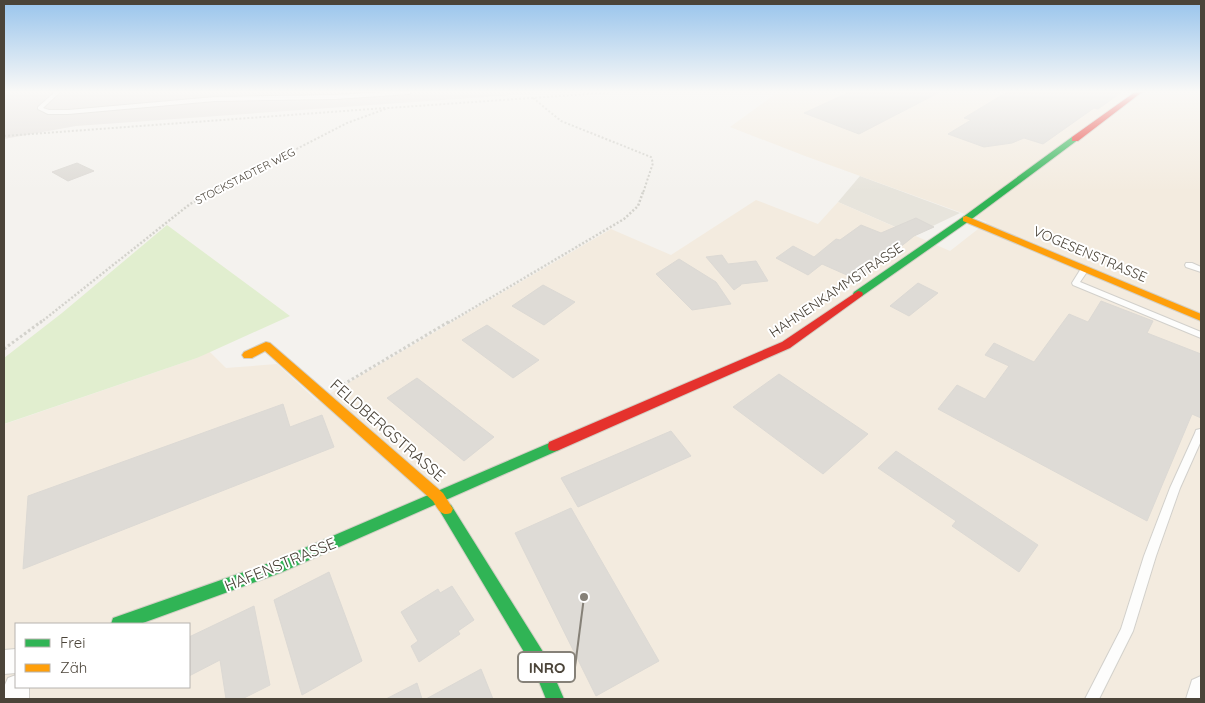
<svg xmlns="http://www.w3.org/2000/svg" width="1205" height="703" font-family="Quicksand,sans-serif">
  <rect width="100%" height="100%" fill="#f4f2ee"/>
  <!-- residential -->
  <path fill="#e7e4dc" d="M860 176 960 213 914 235 838 202Z"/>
  <!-- commercial -->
  <path fill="#f3ebdf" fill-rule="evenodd" d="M778 92H1201V699H4L5 424 197 358 209 351 226 368 277 364 317 401 611 229 671 255 756 200 818 224 838 202 950 251 987 222 805 156 730 127ZM16 624H189V687H16Z"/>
  <!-- industrial -->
  <path fill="#e6e2de" d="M4 92H555L76 126 4 139Z"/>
  <!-- green -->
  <path fill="#e1eecf" d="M167 225 290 316 197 358 4 424V358L62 313Z"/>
  <!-- building -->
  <g fill="#dedbd6" stroke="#dcd9d4">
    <path d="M850 92H940L859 134 804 113Z"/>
    <path d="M1007 92H1122L1098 109 1094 108 1043 144 1024 138 1012 143 984 147 948 134 971 120 964 118Z"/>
    <path d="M77 163 94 171 68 181 52 172Z"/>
    <path d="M916 218 934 227 914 236 894 252 890 251 858 280 822 264 808 275 776 258 793 246 814 257 836 239 840 240 861 225 881 233Z"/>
    <path d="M722 255 728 264 756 261 768 281 741 284V285L734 290 706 257Z"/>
    <path d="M679 259 716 282 731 304 692 310 656 274Z"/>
    <path d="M918 283 938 293 909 316 890 306Z"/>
    <path d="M543 285 575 302 544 325 512 306Z"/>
    <path d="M1101 301 1153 321 1147 333 1201 354V418L1192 414 1147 521 938 409 957 385 985 399 1009 366 985 355 994 343 1034 362 1069 314 1088 322Z"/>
    <path d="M487 325 539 360 513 378 462 340Z"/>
    <path d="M779 374 868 434 823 474 733 407Z"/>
    <path d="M417 378 494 437 464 461 387 398Z"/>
    <path d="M283 404 290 427 322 415 334 447 23 569 28 496Z"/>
    <path d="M671 431 691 456 578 507 561 478Z"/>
    <path d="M896 451 1038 545 1019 572 952 526 956 521 878 468Z"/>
    <path d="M571 508 659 661 596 696 515 533Z"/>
    <path d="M329 572 362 661 302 695 274 600Z"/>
    <path d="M452 586 474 620 458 631 460 634 419 662 411 646 418 641 401 612 438 589 440 593Z"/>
    <path d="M254 606 270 685 242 699H226L220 660 189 676V637Z"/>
    <path d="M481 669 493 699H426Z"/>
    <path d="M417 683 422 699H386Z"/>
  </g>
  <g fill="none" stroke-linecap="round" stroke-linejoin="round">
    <defs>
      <g id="lane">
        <path d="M55 92H60L43 108 49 110H68L215 97 335 95 385 92H411L409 94 335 99 215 101 68 114H48L38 109V107Z"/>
        <path d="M1186 263H1192L1201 267V272L1186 267 1185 265Z"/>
        <path d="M1082 267H1085L1089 269 1080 282 1201 332V338L1073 285 1072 283Z"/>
        <path d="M1200 429 1201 430V441L1180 488 1156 556 1133 631 1099 699H1085L1121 629 1144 556 1170 488 1195 433 1196 430Z"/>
      </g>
      <g id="street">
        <path d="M16 649V673L4 674V650Z"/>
        <path d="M16 675V687H29V699H4V687L8 678Z"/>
        <path d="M1201 676V699H1186L1192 680Z"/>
      </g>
      <g id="fast">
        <path d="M1072 137 1079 139 969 221 862 296H854L853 294 854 292 963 217Z"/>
        <path d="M554 441 559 442 560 446 559 450 280 573 140 624H111L113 618 272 562Z"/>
        <path d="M446 503 451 505 545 655 564 699H546L533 667 441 513 439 509 441 505Z"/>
      </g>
      <g id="slow">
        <path d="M966 216 1201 314V321L963 221V217Z"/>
        <path d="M266 342 270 343 443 493 453 509 451 513C441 517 438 509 433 501L265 351 252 358H244L242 355 244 352Z"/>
      </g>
      <g id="jam">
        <path d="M1135 92H1142L1078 141H1072V137Z"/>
        <path d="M858 291 862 292 863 294 862 296 790 348 559 450 554 451 549 450 548 446 549 442 782 342Z"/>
      </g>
    </defs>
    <!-- lane casing -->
    <use href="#lane" stroke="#d2d0cb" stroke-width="2"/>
    <!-- street casing -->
    <use href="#street" stroke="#d2d0cb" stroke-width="2"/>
    <!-- fast casing -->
    <use href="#fast" stroke="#d3cfc5" stroke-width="2"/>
    <!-- slow casing -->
    <use href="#slow" stroke="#d3cfc5" stroke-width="2"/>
    <!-- jam casing -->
    <use href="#jam" stroke="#d3cfc5" stroke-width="2"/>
    <!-- path-far2 -->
    <g stroke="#d3d2cc" stroke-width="2" stroke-dasharray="2 2" stroke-linecap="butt">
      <path d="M533 98 561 121 651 157 653 163 643 193"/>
      <path d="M4 136 385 108"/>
      <path d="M211 193 347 123 388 108 616 92"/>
    </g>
    <!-- path-far1 -->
    <g stroke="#d3d2cc" stroke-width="2.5" stroke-dasharray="2 2" stroke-linecap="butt">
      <path d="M40 323 190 204 213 192"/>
      <path d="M448 323 624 219 638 206 643 192"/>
    </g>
    <!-- path -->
    <g stroke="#d3d2cc" stroke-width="3" stroke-dasharray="2.5 2.5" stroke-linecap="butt">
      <path d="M4 349 42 321"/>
      <path d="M339 387 450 321"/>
    </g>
    <!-- lane -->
    <use href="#lane" fill="#fdfdfc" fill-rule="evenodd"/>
    <!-- street -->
    <use href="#street" fill="#fdfdfc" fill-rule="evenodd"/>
    <!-- fast -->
    <use href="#fast" fill="#30b455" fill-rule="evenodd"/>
    <!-- slow -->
    <use href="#slow" fill="#ff9f0a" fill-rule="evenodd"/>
    <!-- jam -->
    <use href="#jam" fill="#e5322d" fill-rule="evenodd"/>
  </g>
  <!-- sky -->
  <linearGradient id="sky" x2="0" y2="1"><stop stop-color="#98c4ec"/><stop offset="0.48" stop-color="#faf9f7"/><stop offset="1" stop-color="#faf9f7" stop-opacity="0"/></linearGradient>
  <rect width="1205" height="191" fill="url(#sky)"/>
  <g text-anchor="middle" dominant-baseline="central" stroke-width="4" stroke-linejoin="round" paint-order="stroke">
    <!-- far-street labels -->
    <g font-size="11" fill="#4b4439" stroke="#fff">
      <text transform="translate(245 176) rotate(-27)">STOCKSTADTER WEG</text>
    </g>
    <!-- street labels -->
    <g font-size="14" fill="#4b4439" stroke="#fff">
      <text transform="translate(1090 254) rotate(23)">VOGESENSTRASSE</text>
      <text transform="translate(836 290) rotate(-34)">HAHNENKAMMSTRASSE</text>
    </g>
    <!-- near-street labels -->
    <g font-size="16" fill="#4b4439" stroke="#fff">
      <text transform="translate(388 430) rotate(41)">FELDBERGSTRASSE</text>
      <text transform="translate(280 564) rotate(-22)">HAFENSTRASSE</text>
    </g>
  </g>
  <!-- callouts -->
  <path fill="none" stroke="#868178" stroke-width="2" d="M584 597L575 667"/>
  <circle fill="#868178" stroke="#fff" stroke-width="2" cx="584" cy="597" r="5"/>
  <rect fill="#fff" stroke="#868178" stroke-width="2" x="518" y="652" width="57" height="30" rx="5"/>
  <g font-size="15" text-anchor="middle" font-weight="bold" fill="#4b4439">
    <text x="547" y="673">INRO</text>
  </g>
  <!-- border -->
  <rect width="1205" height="703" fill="none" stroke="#4b4439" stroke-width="10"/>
  <!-- legend -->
  <rect x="15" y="623" width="175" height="65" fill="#ffffff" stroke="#b7b4b0"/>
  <rect x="25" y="639" width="25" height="8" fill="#30b455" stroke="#b7b4b0"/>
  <text x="60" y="648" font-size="15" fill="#4b4439">Frei</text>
  <rect x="25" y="664" width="25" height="8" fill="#ff9f0a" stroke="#b7b4b0"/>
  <text x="60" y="673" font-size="15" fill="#4b4439">Zäh</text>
</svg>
